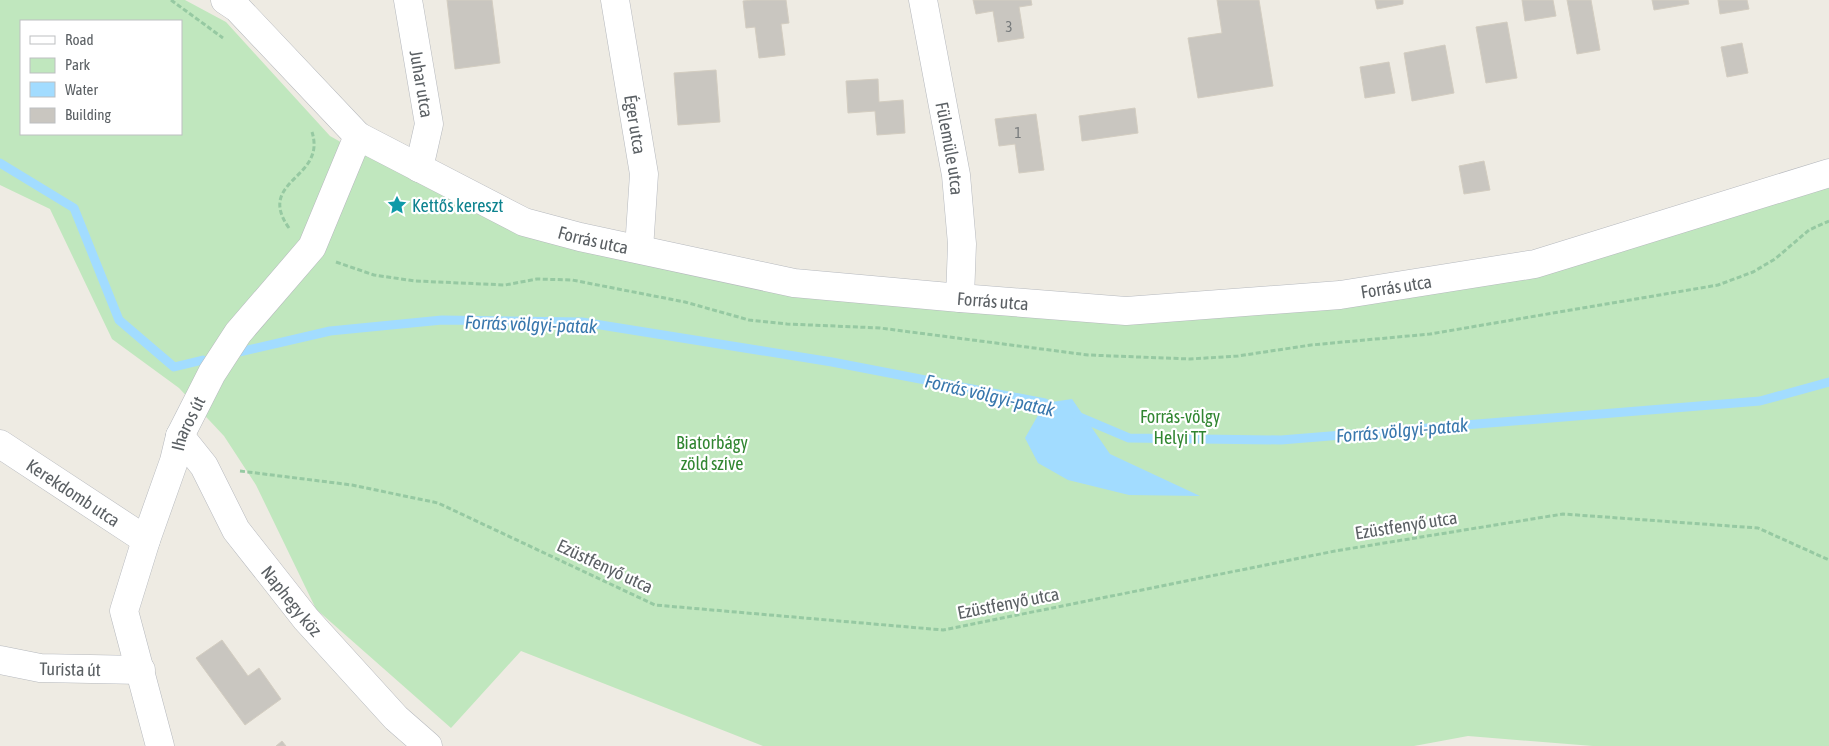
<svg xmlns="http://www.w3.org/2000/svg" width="1829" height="746" font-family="'Asap Condensed',sans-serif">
  <rect width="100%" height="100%" fill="#eeebe3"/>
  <!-- green -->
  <path fill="#c0e7be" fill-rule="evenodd" d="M0 0H185L226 22 330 136 353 149 524 222 794 283 1126 311 1535 264 1829 173V746H1593L1468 736 1414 746H763L521 651 451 728 316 609 256 485 224 436 179 388 112 339 50 209 0 185ZM21 21H181V134H21Z"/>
  <!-- water -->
  <path fill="#a2dcff" d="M1072 399 1110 454 1200 496 1129 495 1068 480 1038 463 1025 438 1045 403Z"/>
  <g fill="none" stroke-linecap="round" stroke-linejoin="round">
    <!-- stream -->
    <g stroke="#a2dcff" stroke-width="9">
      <path d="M0 163 74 208 119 320 174 367 203 360"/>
      <path d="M239 352 330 331 442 320 582 322 832 362 1045 403 1056 408"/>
      <path d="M1077 416 1129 438 1281 440 1760 401 1829 382"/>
    </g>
  </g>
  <!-- building -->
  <g fill="#c9c6c0" stroke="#d3cdc1">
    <path d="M447 0H492L500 63 455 69Z"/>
    <path d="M752 0H786L789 23 781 24 785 55 759 58 755 27 746 28 743 1Z"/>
    <path d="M973 0H1031L1032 5 1019 7 1024 38 998 42 993 11 976 14Z"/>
    <path d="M1217 0H1259L1273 86 1198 98 1188 38 1222 33Z"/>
    <path d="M1375 0H1403V4L1377 9Z"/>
    <path d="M1522 0H1553L1556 16 1525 21Z"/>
    <path d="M1567 0H1591L1600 50 1577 54Z"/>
    <path d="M1652 0H1688L1689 4 1654 10Z"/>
    <path d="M1718 0H1747L1749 9 1720 14Z"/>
    <path d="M1507 22 1517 78 1486 83 1476 27Z"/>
    <path d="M1742 43 1748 73 1727 77 1721 47Z"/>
    <path d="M1445 45 1454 93 1412 101 1404 53Z"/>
    <path d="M1389 62 1395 93 1365 98 1360 67Z"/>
    <path d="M716 70 720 122 678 125 674 73Z"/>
    <path d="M878 79 879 102 903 100 905 133 877 135 875 111 848 113 846 81Z"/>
    <path d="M1135 108 1138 133 1082 141 1079 116Z"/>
    <path d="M1036 114 1044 170 1019 173 1015 144 999 146 995 119Z"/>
    <path d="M1484 161 1490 190 1464 194 1459 166Z"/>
    <path d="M222 640 248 676 259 668 281 699 245 725 196 658Z"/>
    <path d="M282 741 286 746H276Z"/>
  </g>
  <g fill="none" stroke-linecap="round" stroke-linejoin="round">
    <defs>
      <g id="minor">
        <path id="s1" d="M225 0 237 8 358 136 524 222 580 237 794 283 960 298 1126 311 1340 295 1535 264 1829 173"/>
        <path id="s2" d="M408 0 429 124 419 168"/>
        <path id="s3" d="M615 0 644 174 639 249"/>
        <path id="s4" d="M923 0 956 175 962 244 960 298"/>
        <path id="s5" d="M180 436 204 466 236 530 306 619 396 718 428 746"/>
        <path id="s6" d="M0 444 146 540"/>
        <path id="s7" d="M0 660 40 668 141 670"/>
        <path id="s8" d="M160 746 124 611 146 540 174 461 180 436 212 373 238 333 312 247 358 136"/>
      </g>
    </defs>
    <!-- minor casing -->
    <use href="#minor" stroke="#b6b9be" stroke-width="29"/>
    <!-- path -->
    <g stroke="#96c9a2" stroke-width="3" stroke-dasharray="5 2.5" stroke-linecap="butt">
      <path d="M171 0 223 38"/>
      <path d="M289 228C255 180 327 179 312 132"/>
      <path d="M336 262 374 275 415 281 505 285 537 279 572 280 685 302 749 320 787 324 880 328 1088 355 1190 359 1238 356 1311 345 1430 334 1718 285 1753 272 1775 259 1809 230 1829 221"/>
      <path d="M240 471 352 485 438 503 655 605 943 630 1335 551 1563 514 1758 528 1829 560"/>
    </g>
    <!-- minor -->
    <use href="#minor" stroke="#fff" stroke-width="28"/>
  </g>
  <!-- icons -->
  <defs>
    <symbol id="sight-bare" viewBox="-9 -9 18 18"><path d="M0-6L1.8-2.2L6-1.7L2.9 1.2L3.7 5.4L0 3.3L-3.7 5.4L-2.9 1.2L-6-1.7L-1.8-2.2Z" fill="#0f9aa8" stroke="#fff" stroke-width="2.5" paint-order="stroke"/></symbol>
  </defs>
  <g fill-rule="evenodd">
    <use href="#sight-bare" x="383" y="191" width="28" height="28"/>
  </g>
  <g text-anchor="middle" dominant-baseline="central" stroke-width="4.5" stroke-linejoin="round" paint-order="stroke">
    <!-- number labels -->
    <g font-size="15" fill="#767a7b">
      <text x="1009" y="26">3</text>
      <text x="1018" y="132">1</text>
    </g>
    <!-- street labels -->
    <g font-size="18" fill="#5b6064" stroke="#fff">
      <text stroke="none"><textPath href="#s2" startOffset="85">Juhar utca</textPath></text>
      <text stroke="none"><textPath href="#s3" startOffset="126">Éger utca</textPath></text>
      <text stroke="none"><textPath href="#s4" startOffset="151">Fülemüle utca</textPath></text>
      <text stroke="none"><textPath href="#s1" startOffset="449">Forrás utca</textPath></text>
      <text stroke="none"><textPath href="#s1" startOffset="1259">Forrás utca</textPath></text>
      <text stroke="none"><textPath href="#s1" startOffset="854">Forrás utca</textPath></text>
      <text stroke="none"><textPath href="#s8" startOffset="338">Iharos út</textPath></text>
      <text stroke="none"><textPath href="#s6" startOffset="88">Kerekdomb utca</textPath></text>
      <text transform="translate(1406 525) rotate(-9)">Ezüstfenyő utca</text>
      <text transform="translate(605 566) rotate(25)">Ezüstfenyő utca</text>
      <text stroke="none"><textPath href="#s5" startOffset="200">Naphegy köz</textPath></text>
      <text transform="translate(1008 603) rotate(-11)">Ezüstfenyő utca</text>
      <text stroke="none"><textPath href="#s7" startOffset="71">Turista út</textPath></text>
    </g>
    <!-- culture labels -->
    <g font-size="18" fill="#0d838f" stroke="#fff" text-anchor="start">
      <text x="412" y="205">Kettős kereszt</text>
    </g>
    <!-- park labels -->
    <g font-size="18" fill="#318631" stroke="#fff">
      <text x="1180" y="416">Forrás-völgy<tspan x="1180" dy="21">Helyi TT</tspan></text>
      <text x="712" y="442">Biatorbágy<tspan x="712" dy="21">zöld szíve</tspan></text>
    </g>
    <!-- water labels -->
    <g font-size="19" font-style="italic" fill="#3877ad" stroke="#fff">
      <text transform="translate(531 324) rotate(2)">Forrás völgyi-patak</text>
      <text transform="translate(990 395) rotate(13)">Forrás völgyi-patak</text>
      <text transform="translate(1402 430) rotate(-5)">Forrás völgyi-patak</text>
    </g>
  </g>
  <!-- legend -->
  <rect x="20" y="20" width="162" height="115" fill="#ffffff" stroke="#bdbfc1"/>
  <rect x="30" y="36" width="25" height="8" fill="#ffffff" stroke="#bdbfc1"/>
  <text x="65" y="45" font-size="15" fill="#5b6064">Road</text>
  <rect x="30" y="58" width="25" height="15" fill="#c0e7be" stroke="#bdbfc1"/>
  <text x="65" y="70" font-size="15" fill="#5b6064">Park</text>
  <rect x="30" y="82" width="25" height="15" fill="#a2dcff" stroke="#bdbfc1"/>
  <text x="65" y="95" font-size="15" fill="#5b6064">Water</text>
  <rect x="30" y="108" width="25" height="15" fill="#c9c6c0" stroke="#bdbfc1"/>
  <text x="65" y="120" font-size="15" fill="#5b6064">Building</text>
</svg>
